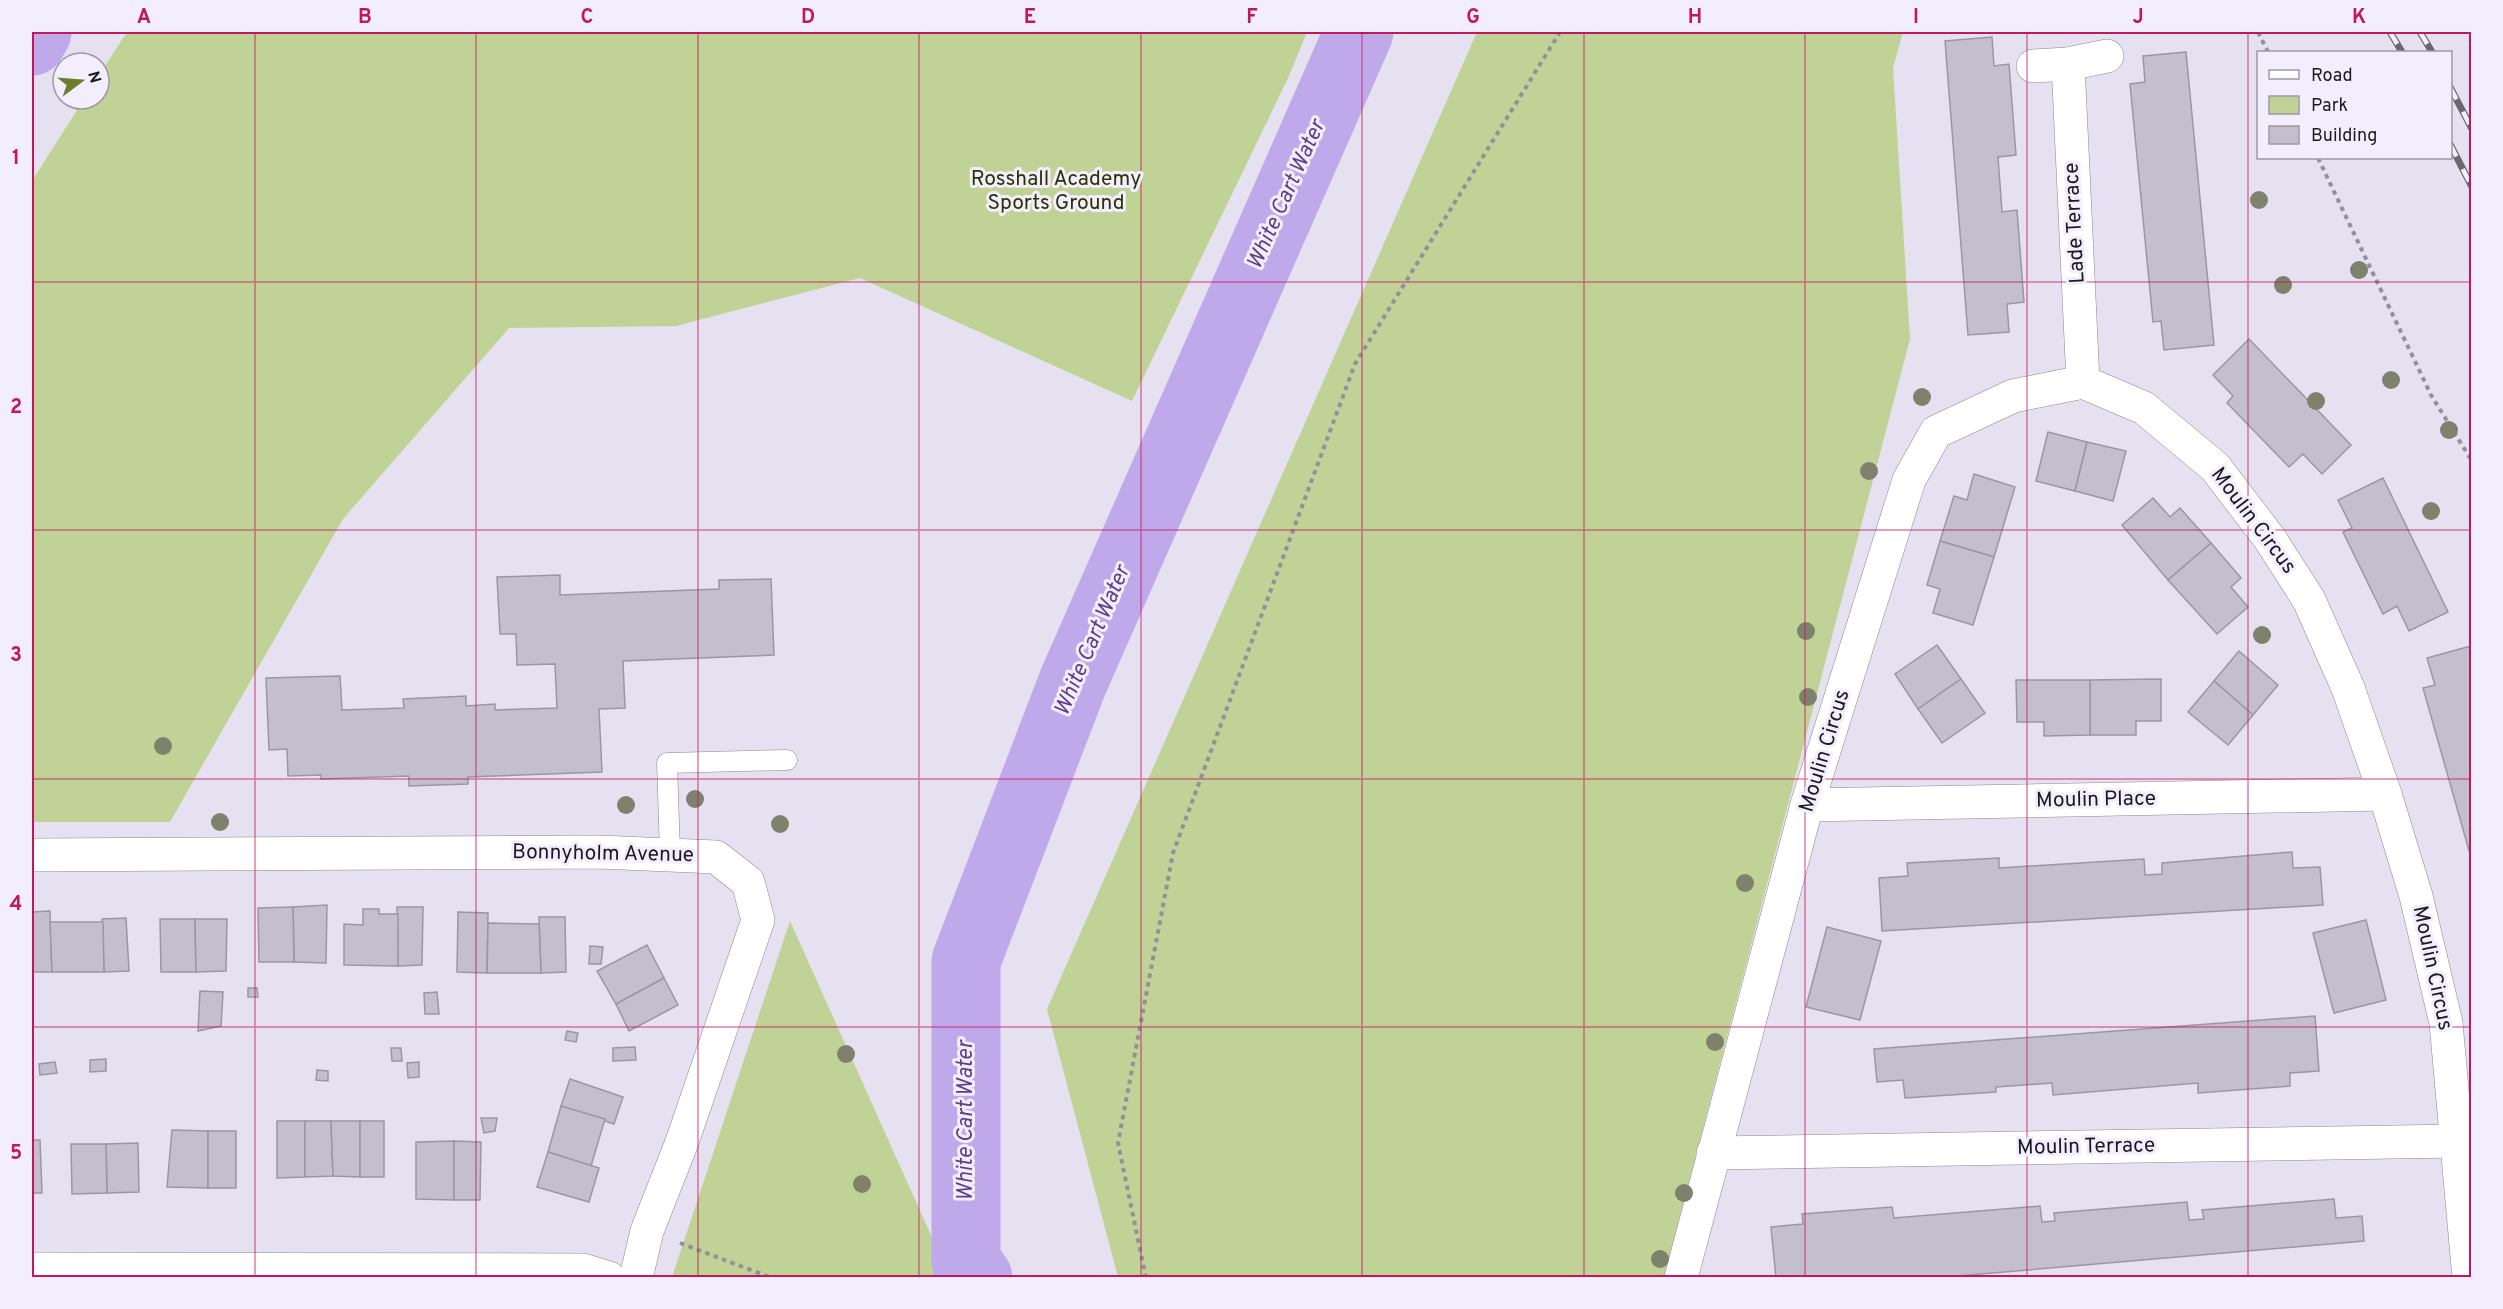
<svg xmlns="http://www.w3.org/2000/svg" width="2503" height="1309" font-family="Overpass,sans-serif">
  <rect width="100%" height="100%" fill="#e6e1f1"/>
  <!-- green -->
  <g fill="#c0d296">
    <path d="M127 32H1307L1289 76 1132 401 860 278 676 326 509 328 343 519 170 822H34L32 820V181L84 99H99V75Z"/>
    <path d="M1477 32H1903L1893 68 1910 339 1664 1277H1118L1047 1009Z"/>
    <path d="M790 921 935 1244 961 1277H672Z"/>
  </g>
  <g fill="none" stroke-linecap="round" stroke-linejoin="round">
    <!-- river -->
    <g stroke="#c0a9ea" stroke-width="69">
      <path d="M32 41 37 32"/>
      <path d="M978 1278 966 1261V961L1073 682 1359 32"/>
    </g>
  </g>
  <!-- building -->
  <g fill="#c4bfcf" stroke="#9b96a5" stroke-width="1.5">
    <path d="M1992 37 1994 66 2009 64 2016 155 1998 157 2002 212 2017 210 2024 302 2007 304 2009 332 1968 335 1945 41Z"/>
    <path d="M2186 52 2214 345 2164 350 2161 321 2153 322 2130 84 2145 82 2143 56Z"/>
    <path d="M2249 339 2351 445 2322 474 2303 454 2289 467 2227 403 2233 396 2213 375Z"/>
    <path d="M2048 432 2087 442 2075 491 2036 481Z"/>
    <path d="M2087 442 2126 451 2113 501 2075 491Z"/>
    <path d="M1974 474 2015 487 1994 557 1940 541 1954 496 1967 500Z"/>
    <path d="M2383 478 2448 612 2409 631 2397 606 2383 614 2343 532 2352 528 2338 500Z"/>
    <path d="M2153 498 2170 517 2180 508 2211 543 2168 580 2122 525Z"/>
    <path d="M1940 541 1994 557 1973 625 1933 613 1940 589 1927 585Z"/>
    <path d="M2211 543 2241 578 2231 587 2248 607 2217 634 2168 580Z"/>
    <path d="M560 575V595L719 589V580L771 579 774 655 623 661 625 708 599 709 602 772 468 777V784L409 786V776L321 779V775L288 776 287 749 269 750 266 678 340 676 342 710 404 708 403 699 466 696V706L495 704V710L557 708 555 664 517 665 516 634H500L497 577Z"/>
    <path d="M1937 645 1961 679 1918 709 1895 674Z"/>
    <path d="M2471 646 2472 649V861L2423 688 2435 685 2427 658Z"/>
    <path d="M2239 651 2278 685 2253 715 2214 681Z"/>
    <path d="M1961 679 1985 713 1942 743 1918 709Z"/>
    <path d="M2161 679V721H2136V735H2090V680Z"/>
    <path d="M2016 680H2090V735L2044 736V722H2017Z"/>
    <path d="M2214 681 2253 715 2228 745 2188 712Z"/>
    <path d="M2292 852 2293 868 2320 867 2323 905 1882 931 1879 878 1908 876 1907 863 1999 858V868L2144 859 2145 875 2162 874V863Z"/>
    <path d="M327 905 326 963 294 962 293 907Z"/>
    <path d="M293 907 294 962H259L258 908Z"/>
    <path d="M397 907H423L422 965 398 966Z"/>
    <path d="M363 909H379V914H398V966L344 965V924L363 925Z"/>
    <path d="M50 911 52 972H32V912Z"/>
    <path d="M458 912 488 913 487 973 457 972Z"/>
    <path d="M539 917H565L566 972 541 973Z"/>
    <path d="M126 918 129 971 104 972 102 919Z"/>
    <path d="M160 919H195L196 972H161Z"/>
    <path d="M195 919H227L226 971 196 972Z"/>
    <path d="M2366 920 2386 1000 2334 1013 2313 933Z"/>
    <path d="M50 922H103L104 972H52Z"/>
    <path d="M488 923 539 924 541 973H487Z"/>
    <path d="M1827 927 1881 941 1860 1020 1806 1007Z"/>
    <path d="M647 945 664 978 616 1004 597 971Z"/>
    <path d="M590 946 603 947 601 964H589Z"/>
    <path d="M664 978 678 1005 629 1031 616 1004Z"/>
    <path d="M248 988H257L258 997H248Z"/>
    <path d="M200 991 223 992 221 1026 198 1031Z"/>
    <path d="M437 992 439 1014H425L424 993Z"/>
    <path d="M2315 1016 2319 1071 2290 1073V1086L2198 1093V1083L2053 1095 2052 1083 1996 1087V1092L1905 1098 1903 1080 1877 1082 1874 1049Z"/>
    <path d="M567 1031 578 1033 576 1042 565 1040Z"/>
    <path d="M635 1047 636 1060 613 1061V1048Z"/>
    <path d="M391 1048H401L402 1061H392Z"/>
    <path d="M106 1059V1071L90 1072V1060Z"/>
    <path d="M55 1062 57 1073 40 1075 39 1064Z"/>
    <path d="M419 1062V1077L408 1078 407 1063Z"/>
    <path d="M317 1070 328 1071V1081L316 1080Z"/>
    <path d="M570 1079 623 1097 614 1124 561 1106Z"/>
    <path d="M561 1106 605 1119 591 1166 548 1152Z"/>
    <path d="M481 1118H497L495 1131 484 1133Z"/>
    <path d="M277 1121H305V1177L277 1178Z"/>
    <path d="M305 1121H331L333 1176 305 1177Z"/>
    <path d="M331 1121H360V1177L333 1176Z"/>
    <rect x="360" y="1121" width="24" height="56"/>
    <path d="M172 1130 208 1131V1188L167 1187Z"/>
    <rect x="208" y="1131" width="28" height="57"/>
    <path d="M32 1140H40L42 1193H32Z"/>
    <path d="M454 1141V1200L416 1199V1142Z"/>
    <path d="M454 1141 481 1142 480 1200H454Z"/>
    <path d="M138 1143 139 1192 107 1193 106 1144Z"/>
    <path d="M71 1144H106L107 1193 72 1194Z"/>
    <path d="M548 1152 599 1168 589 1202 537 1187Z"/>
    <path d="M2334 1199 2336 1218 2362 1216 2364 1241 1934 1278H1776L1771 1227 1803 1224 1802 1214 1892 1207 1894 1218 2040 1206 2042 1222 2055 1221 2054 1213 2187 1202 2189 1220 2204 1219 2202 1210Z"/>
  </g>
  <g fill="none" stroke-linecap="round" stroke-linejoin="round">
    <defs>
      <path id="service" d="M670 853 667 763 787 760"/>
      <g id="minor">
        <path d="M2068 64 2083 382"/>
        <path d="M2033 66 2068 64 2107 56"/>
        <path d="M1807 805 2385 794"/>
        <path d="M32 855 599 852 716 857 748 882 758 920 682 1142 647 1231 636 1278"/>
        <path d="M1713 1153 2458 1141"/>
        <path d="M32 1269 583 1270 609 1278"/>
        <path d="M1681 1278 1807 805 1909 480 1936 432 2013 396 2083 382 2144 408 2215 467 2270 539 2309 600 2348 688 2385 794 2416 896 2446 1023 2469 1278"/>
      </g>
    </defs>
    <!-- service casing -->
    <use href="#service" stroke="#8b8694" stroke-width="21"/>
    <!-- minor casing -->
    <use href="#minor" stroke="#8b8694" stroke-width="34"/>
    <!-- path -->
    <g stroke="#93909c" stroke-width="4" stroke-dasharray="4.5 4.5" stroke-linecap="butt">
      <path d="M2258 32 2268 52"/>
      <path d="M2318 158 2431 395 2472 461"/>
      <path d="M680 1243 772 1278"/>
      <path d="M1146 1278 1118 1143 1173 853 1355 364 1560 32"/>
    </g>
    <!-- service -->
    <use href="#service" stroke="#fff" stroke-width="20"/>
    <!-- minor -->
    <use href="#minor" stroke="#fff" stroke-width="33"/>
    <defs>
      <g id="rail">
        <path d="M2390 32 2402 52"/>
        <path d="M2420 32 2432 52"/>
        <path d="M2450 87 2472 129"/>
        <path d="M2450 144 2472 187"/>
      </g>
    </defs>
    <!-- rail casing -->
    <use href="#rail" stroke="#6a6771" stroke-width="7"/>
    <!-- rail -->
    <use href="#rail" stroke="#f3eefe" stroke-width="4.5" stroke-dasharray="14" stroke-linecap="butt"/>
  </g>
  <!-- trees -->
  <g fill="#7e826c">
    <circle cx="2259" cy="200" r="9"/>
    <circle cx="2359" cy="270" r="9"/>
    <circle cx="2283" cy="285" r="9"/>
    <circle cx="2391" cy="380" r="9"/>
    <circle cx="1922" cy="397" r="9"/>
    <circle cx="2316" cy="401" r="9"/>
    <circle cx="2449" cy="430" r="9"/>
    <circle cx="1869" cy="471" r="9"/>
    <circle cx="2431" cy="511" r="9"/>
    <circle cx="1806" cy="631" r="9"/>
    <circle cx="2262" cy="635" r="9"/>
    <circle cx="1808" cy="697" r="9"/>
    <circle cx="163" cy="746" r="9"/>
    <circle cx="695" cy="799" r="9"/>
    <circle cx="626" cy="805" r="9"/>
    <circle cx="220" cy="822" r="9"/>
    <circle cx="780" cy="824" r="9"/>
    <circle cx="1745" cy="883" r="9"/>
    <circle cx="1715" cy="1042" r="9"/>
    <circle cx="846" cy="1054" r="9"/>
    <circle cx="862" cy="1184" r="9"/>
    <circle cx="1684" cy="1193" r="9"/>
    <circle cx="1660" cy="1259" r="9"/>
  </g>
  <!-- grid -->
  <path fill="none" stroke="#c2185b" stroke-width="1.5" stroke-opacity="0.55" d="M255 32V1278M476 32V1278M698 32V1278M919 32V1278M1141 32V1278M1362 32V1278M1584 32V1278M1805 32V1278M2027 32V1278M2248 32V1278M32 282H2472M32 530H2472M32 779H2472M32 1027H2472"/>
  <g text-anchor="middle" dominant-baseline="central" stroke-width="6" stroke-linejoin="round" paint-order="stroke">
    <!-- park labels -->
    <g font-size="21" fill="#293400" stroke="#f3eefe">
      <text x="1056" y="179">Rosshall Academy<tspan x="1056" dy="24">Sports Ground</tspan></text>
    </g>
    <!-- street labels -->
    <g font-size="21" fill="#1b1a1f" stroke="#f3eefe">
      <text transform="translate(2075 223) rotate(-93)">Lade Terrace</text>
      <text transform="translate(2253 521) rotate(53)">Moulin Circus</text>
      <text transform="translate(1825 751) rotate(-73)">Moulin Circus</text>
      <text transform="translate(2096 800) rotate(-1)">Moulin Place</text>
      <text transform="translate(603 854) rotate(1)">Bonnyholm Avenue</text>
      <text transform="translate(2432 968) rotate(78)">Moulin Circus</text>
      <text transform="translate(2086 1147) rotate(-1)">Moulin Terrace</text>
    </g>
    <!-- water labels -->
    <g font-size="22" font-style="italic" fill="#5f3f8c" stroke="#f3eefe">
      <text transform="translate(1287 195) rotate(-66)">White Cart Water</text>
      <text transform="translate(1093 641) rotate(-67)">White Cart Water</text>
      <text transform="translate(966 1121) rotate(-90)">White Cart Water</text>
    </g>
  </g>
  <!-- border -->
  <rect width="2503" height="1309" fill="none" stroke="#f3eefe" stroke-width="66"/>
  <!-- legend -->
  <rect x="2257" y="51" width="195" height="108" fill="#f3eefe" stroke="#9d99a5" stroke-width="1.5"/>
  <rect x="2269" y="70" width="30" height="9" fill="#ffffff" stroke="#9d99a5" stroke-width="1.5"/>
  <text x="2311" y="81" font-size="18" fill="#1b1a1f">Road</text>
  <rect x="2269" y="96" width="30" height="18" fill="#c0d296" stroke="#9d99a5" stroke-width="1.5"/>
  <text x="2311" y="111" font-size="18" fill="#1b1a1f">Park</text>
  <rect x="2269" y="126" width="30" height="18" fill="#c4bfcf" stroke="#9d99a5" stroke-width="1.5"/>
  <text x="2311" y="141" font-size="18" fill="#1b1a1f">Building</text>
  <!-- north arrow -->
  <g transform="translate(81 81) rotate(74)"><circle r="28" fill="#f3eefe" stroke="#9d99a5" stroke-width="1.5"/>
  <path d="M0-4.5L10 22L0 15L-10 22Z" fill="#6b7f2f"/>
  <text y="-9" font-size="16" font-weight="bold" text-anchor="middle" fill="#1b1a1f">N</text>
  </g>
  <rect x="33" y="33" width="2437" height="1243" fill="none" stroke="#c2185b" stroke-width="2"/>
  <g font-size="20" text-anchor="middle" font-weight="bold" fill="#c2185b">
    <text x="144" y="23">A</text>
    <text x="365" y="23">B</text>
    <text x="587" y="23">C</text>
    <text x="808" y="23">D</text>
    <text x="1030" y="23">E</text>
    <text x="1252" y="23">F</text>
    <text x="1473" y="23">G</text>
    <text x="1695" y="23">H</text>
    <text x="1916" y="23">I</text>
    <text x="2138" y="23">J</text>
    <text x="2359" y="23">K</text>
    <text x="16" y="164">1</text>
    <text x="16" y="413">2</text>
    <text x="16" y="661">3</text>
    <text x="16" y="910">4</text>
    <text x="16" y="1159">5</text>
  </g>
</svg>
